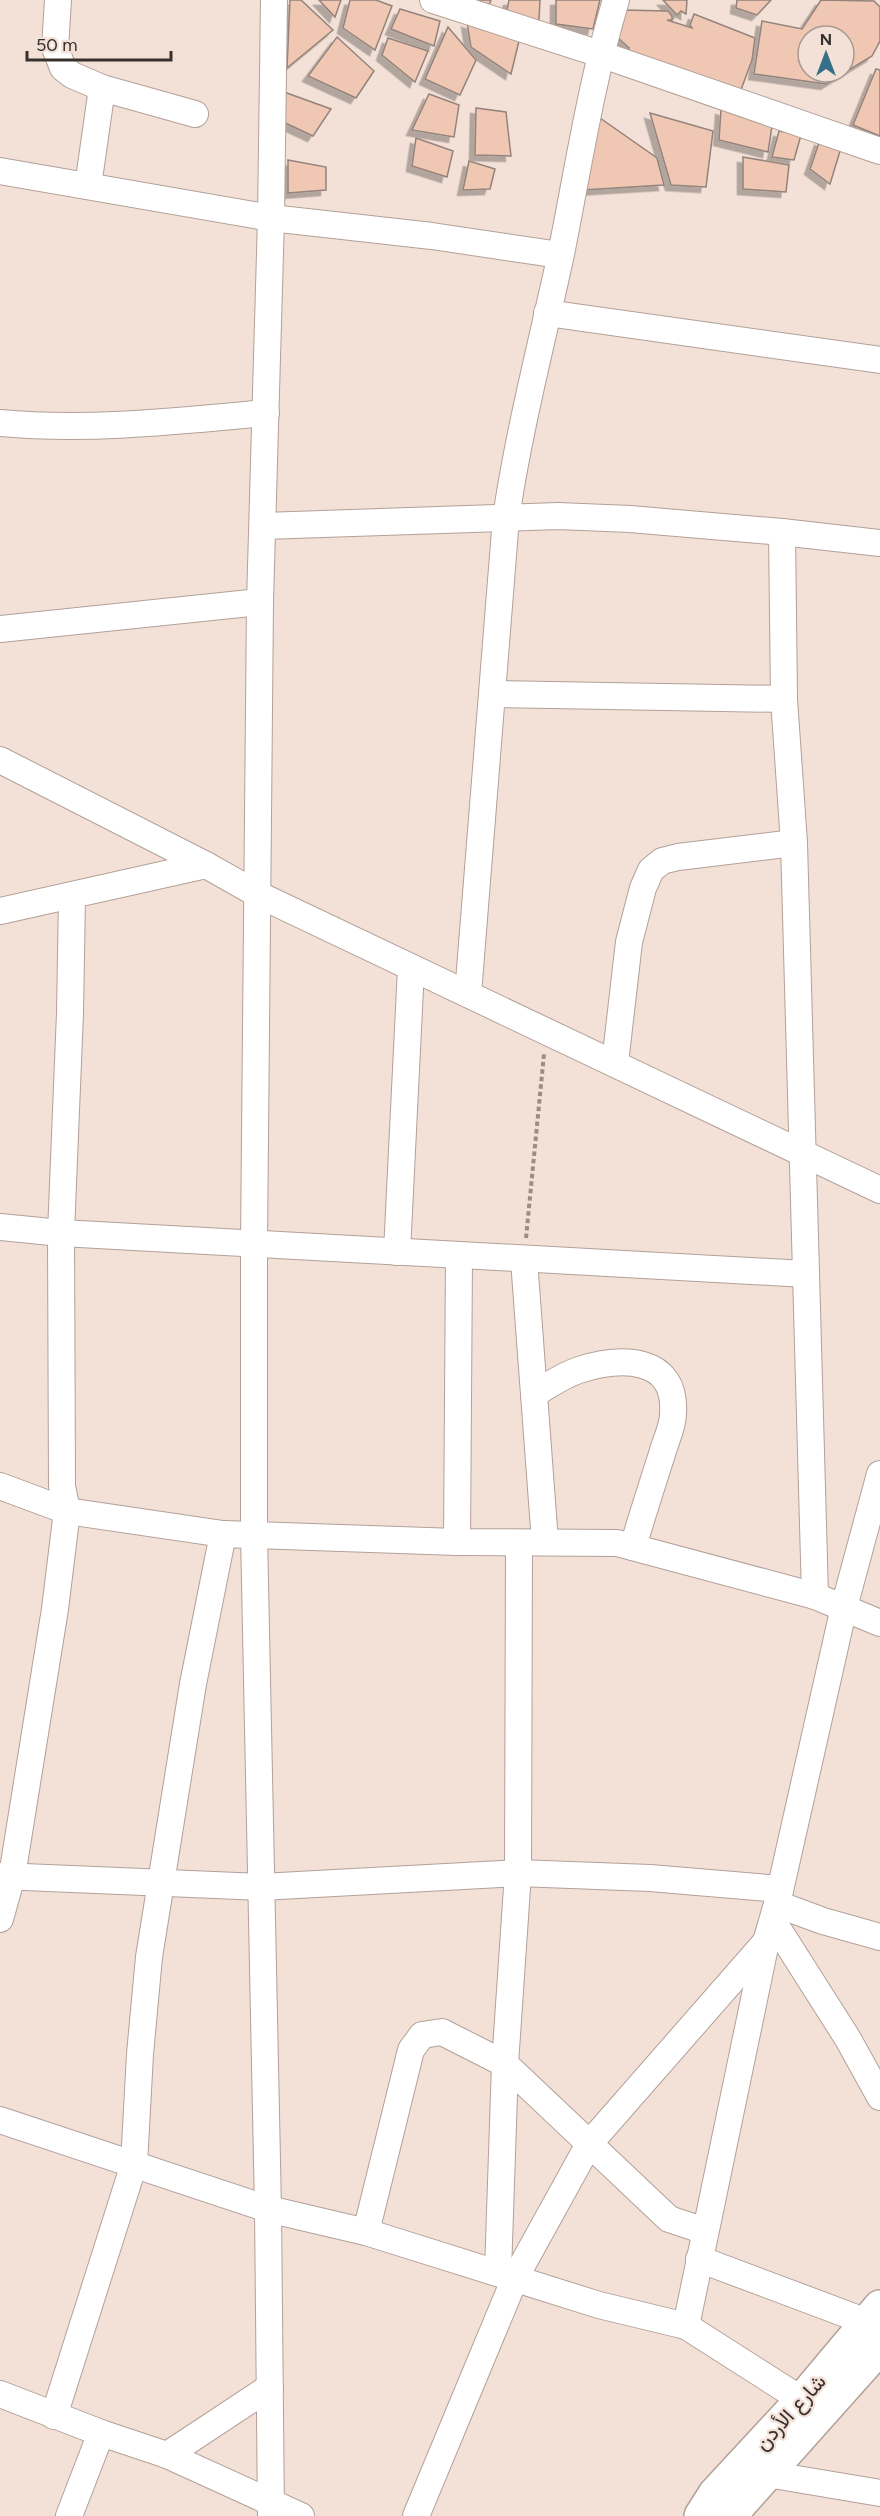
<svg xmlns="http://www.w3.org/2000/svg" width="880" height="2516" font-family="Figtree,Vazirmatn,sans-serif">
  <defs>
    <filter id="shadow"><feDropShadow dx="-5.5" dy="5.5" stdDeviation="0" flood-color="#0004"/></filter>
  </defs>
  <rect width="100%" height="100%" fill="#f3e1d7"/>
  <!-- building -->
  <g fill="#efc7b2" stroke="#93837b" stroke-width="1.5" fill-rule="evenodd" filter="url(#shadow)">
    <path d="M290 0H301L333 30 287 68Z"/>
    <path d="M319 0H341L335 17Z"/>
    <path d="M350 0H376L392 6 375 50 343 28Z"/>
    <path d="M474 0H491L489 5Z"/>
    <path d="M509 0H540L539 20 506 16Z"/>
    <path d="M556 0H600L593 29 556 24Z"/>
    <path d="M663 0H687L686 14 681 11 677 15Z"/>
    <path d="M737 0H771L757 15 736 8Z"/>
    <path d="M821 0 874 1 880 7V41L872 56 826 84 754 74 762 21 802 29ZM808 36H844V72H808Z"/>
    <path d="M400 9 440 21 434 46 391 29Z"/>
    <path d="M624 10 668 11 672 16V20H667L692 28 690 25 694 14 755 38 752 60 739 95 626 55 629 48 617 37Z"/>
    <path d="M467 22 519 41 511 74 471 47Z"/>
    <path d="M448 27 476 60 460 95 425 79Z"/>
    <path d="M337 37 374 71 356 98 308 76Z"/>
    <path d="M388 38 428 51 415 82 382 55Z"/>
    <path d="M876 69 880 70V136L853 125Z"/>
    <path d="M284 92 331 109 313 136 281 121Z"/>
    <path d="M429 94 459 105 454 137 412 130Z"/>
    <path d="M476 108 506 112 511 156 475 155Z"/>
    <path d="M721 109 772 126 768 152 719 140Z"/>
    <path d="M650 113 713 131 706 187 671 185Z"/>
    <path d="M600 118 657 158 664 185 583 190Z"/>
    <path d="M779 131 801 135 794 160 772 157Z"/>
    <path d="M416 138 453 151 447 177 412 166Z"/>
    <path d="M820 140 841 148 830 184 810 169Z"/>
    <path d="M743 157 789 165 786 192 743 189Z"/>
    <path d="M288 160 326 167V190L288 193Z"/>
    <path d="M469 161 495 169 490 189 463 190Z"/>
  </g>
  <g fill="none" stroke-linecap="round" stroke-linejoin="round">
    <defs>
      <g id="minor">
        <path d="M58 0 55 48 63 68 72 75 102 88 195 114"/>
        <path d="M433 0 600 54 880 151"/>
        <path d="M0 171 271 218 432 236 560 255"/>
        <path d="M88 186 102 88"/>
        <path d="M547 313 880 360"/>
        <path d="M0 423C89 431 178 421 266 413"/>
        <path d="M263 526 558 516 630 519 782 532 880 543"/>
        <path d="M782 532 784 699 794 843 815 1596"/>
        <path d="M0 629 260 602"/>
        <path d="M493 694 784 699"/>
        <path d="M0 760 206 865 259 895 880 1190"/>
        <path d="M0 911 206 865"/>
        <path d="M468 994 506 518C519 429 542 342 561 254 578 169 591 83 616 0"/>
        <path d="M615 1063 629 942 643 888 651 870 662 861 678 857 794 843"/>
        <path d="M0 1227 61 1233 806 1274"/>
        <path d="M397 1252 411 968"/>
        <path d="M524 1260 545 1542"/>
        <path d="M534 1394C548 1386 563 1375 579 1370 620 1357 677 1355 673 1414 673 1427 665 1442 662 1454 652 1485 642 1516 633 1547"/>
        <path d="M0 1486 67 1511 223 1534 457 1542 617 1543 815 1596 880 1623"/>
        <path d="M457 1542 459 1256"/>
        <path d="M0 1876 261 1887 518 1873 650 1878 780 1889"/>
        <path d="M777 1904 823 1921 880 1937"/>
        <path d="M0 1919 12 1876 55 1609 67 1511 62 1486 61 1233 70 1013 72 896"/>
        <path d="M773 1921 848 2039 880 2097"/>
        <path d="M0 2120 268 2209 366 2232 599 2305 686 2326 802 2400"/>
        <path d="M366 2232 411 2050 422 2035 442 2032 505 2064 669 2219 705 2231"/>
        <path d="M699 2259 867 2322"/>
        <path d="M498 2272 505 2064 518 1873 519 1543"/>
        <path d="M686 2326 766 1942 777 1904 844 1607 880 1474"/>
        <path d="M0 2394 101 2433 167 2455 301 2516"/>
        <path d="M54 2416 134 2164 140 2054 149 1957 193 1684 223 1534"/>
        <path d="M167 2455 270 2387"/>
        <path d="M767 2474 880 2493"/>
        <path d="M69 2516 101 2433"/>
        <path d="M271 2516 268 2209 254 1534V1244L260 602 271 218 274 0"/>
        <path d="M416 2516 515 2278 589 2144 764 1944"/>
      </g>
      <g id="highway">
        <path d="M701 2516 715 2494 802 2400 880 2307"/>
        <path d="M732 2516 739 2505 880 2347"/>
      </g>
    </defs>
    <!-- minor casing -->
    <use href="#minor" stroke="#b2a199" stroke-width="28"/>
    <!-- highway casing -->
    <use href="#highway" stroke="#b2a199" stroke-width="36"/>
    <!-- path -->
    <path stroke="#9a8d86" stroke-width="4" stroke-dasharray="4.5 3" stroke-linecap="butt" d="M526 1238 544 1054"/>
    <!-- minor -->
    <use href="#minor" stroke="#fff" stroke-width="26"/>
    <!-- highway -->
    <use href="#highway" stroke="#fff" stroke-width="33"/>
  </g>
  <g text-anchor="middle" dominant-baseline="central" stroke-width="4.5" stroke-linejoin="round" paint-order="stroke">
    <!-- street labels -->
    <g font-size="21" fill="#37302c" stroke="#f3e1d7">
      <text transform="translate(790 2412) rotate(-48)">شارع الأردن</text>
    </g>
  </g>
  <!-- north arrow -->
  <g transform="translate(826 54)"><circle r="28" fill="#f3e1d7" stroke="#a89a93" stroke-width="1.5"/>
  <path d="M0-4.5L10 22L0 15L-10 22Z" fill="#366f88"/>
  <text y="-9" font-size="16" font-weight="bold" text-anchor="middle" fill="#37302c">N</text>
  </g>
  <!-- scale -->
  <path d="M27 51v9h144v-9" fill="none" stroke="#37302c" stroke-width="3"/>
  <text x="36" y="51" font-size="18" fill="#37302c" stroke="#f3e1d7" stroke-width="4.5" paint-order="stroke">50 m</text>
</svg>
